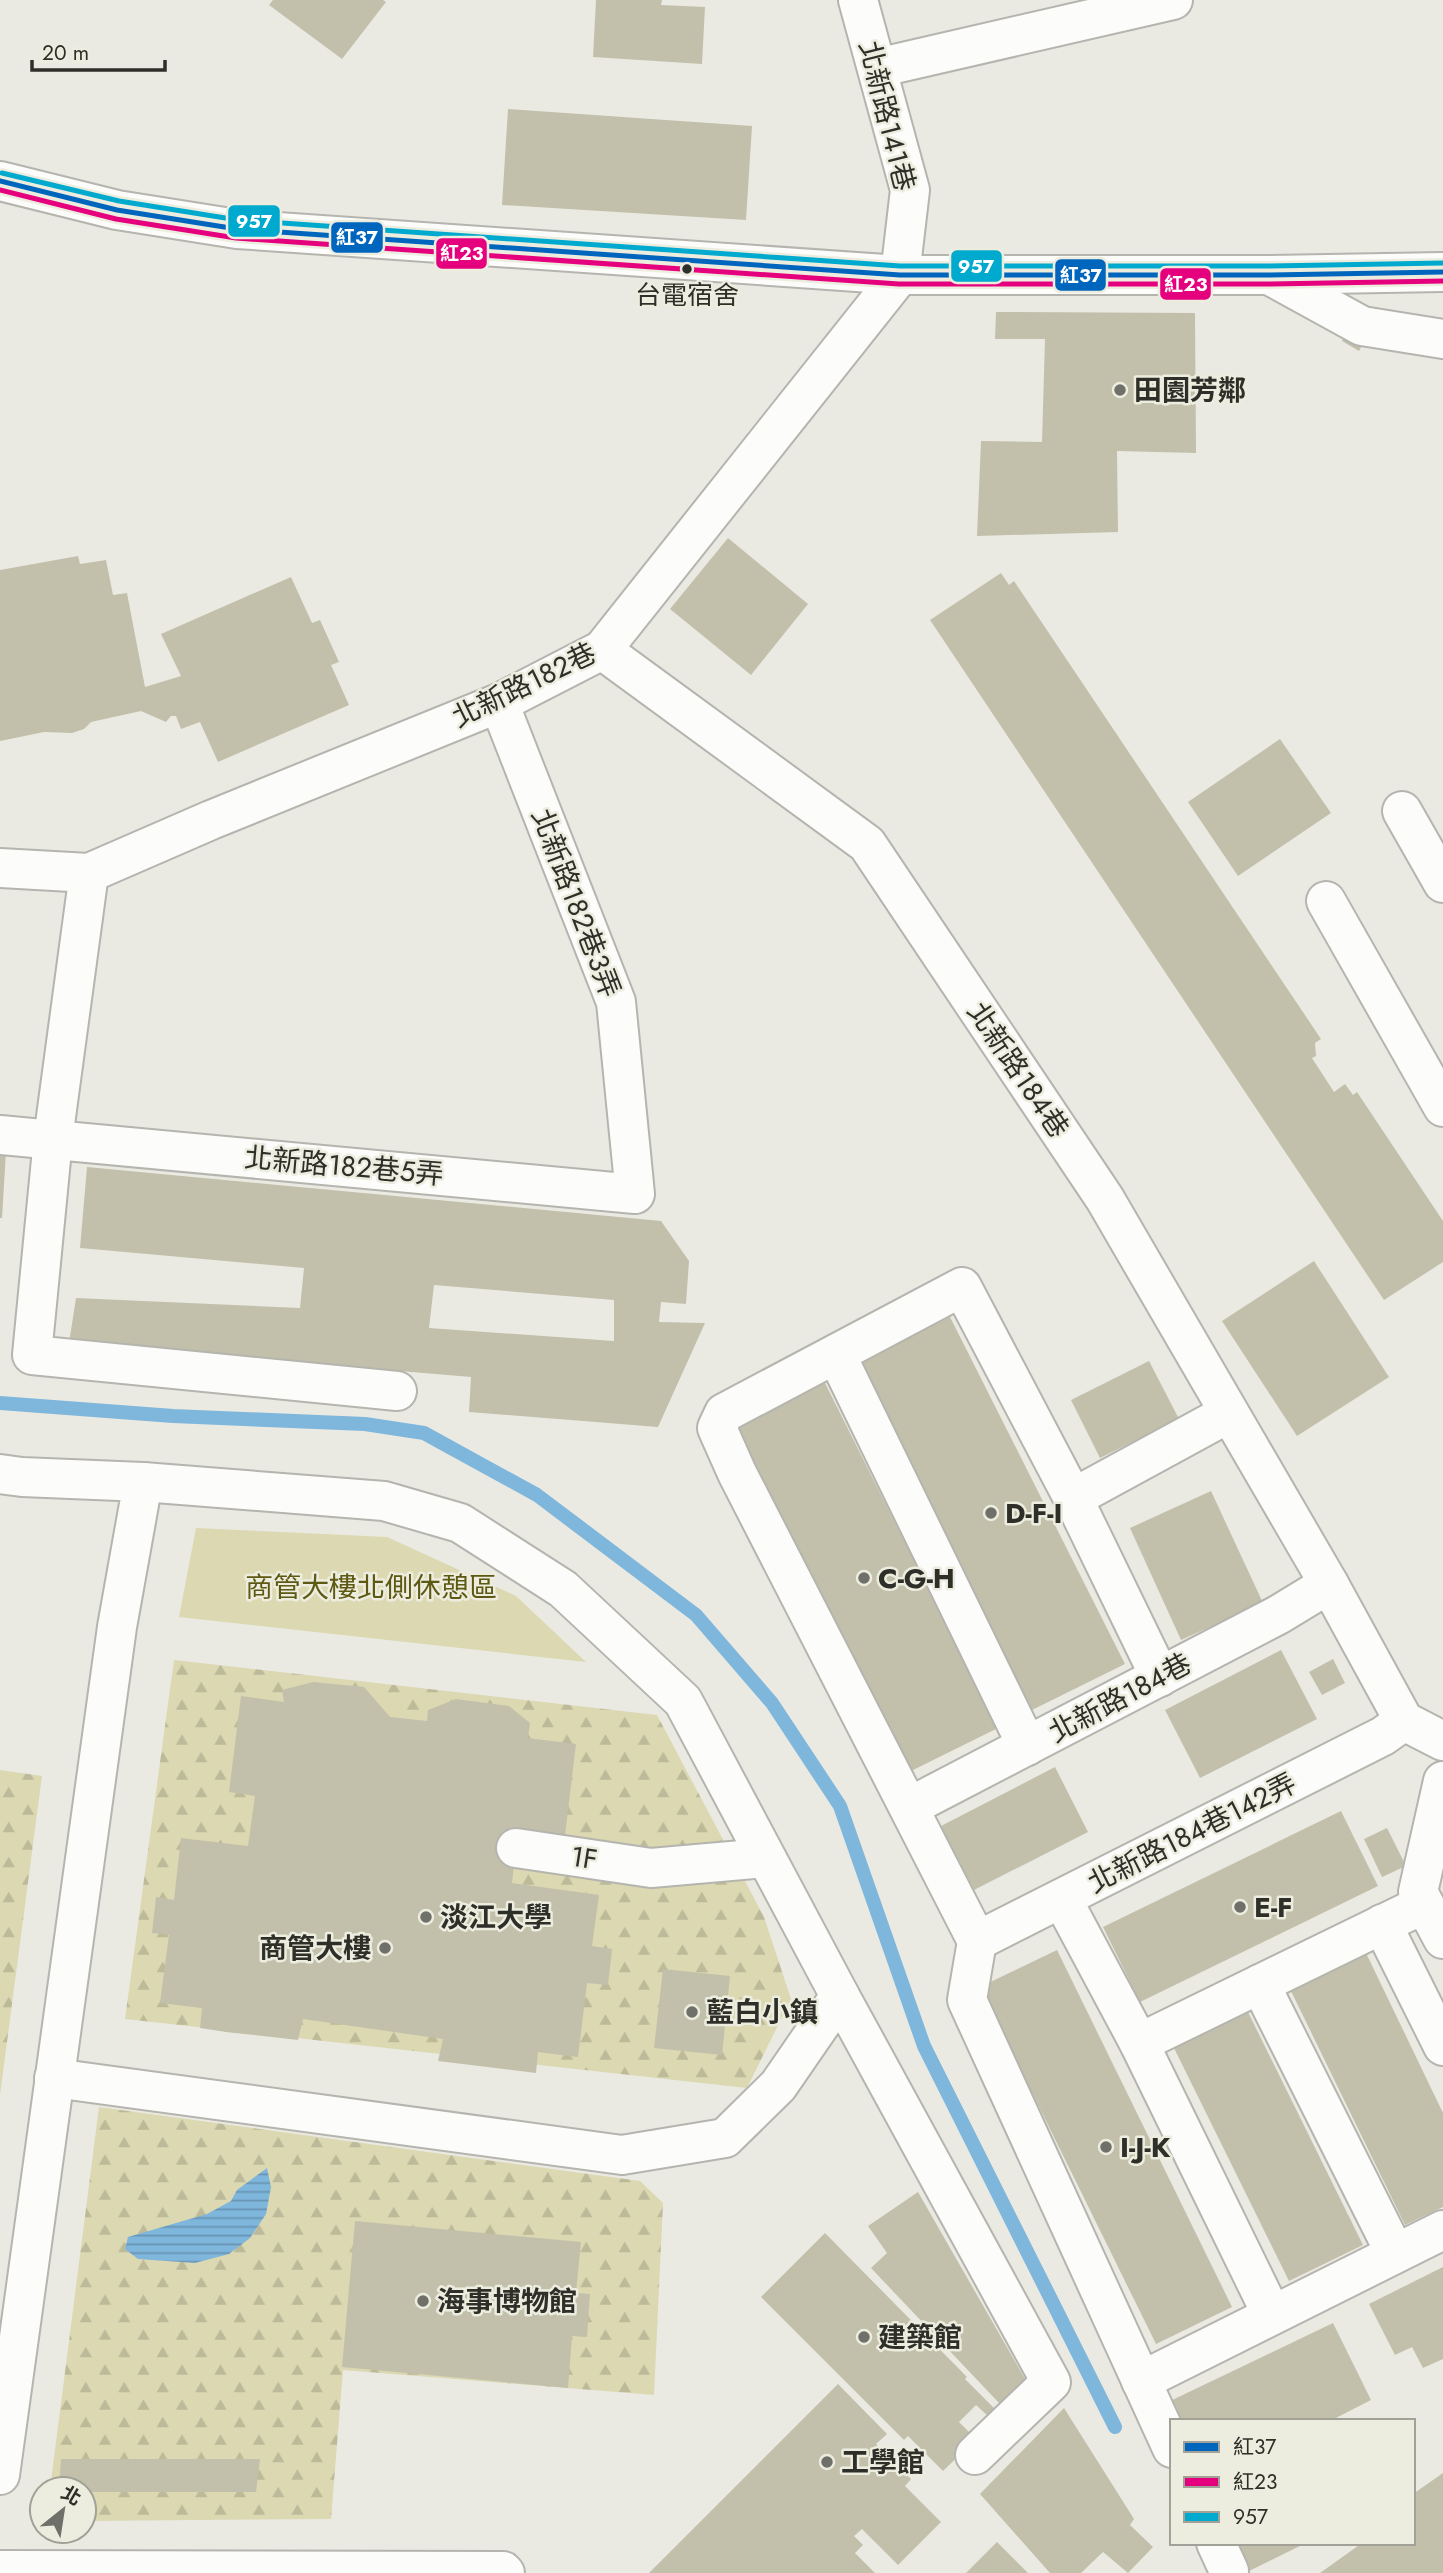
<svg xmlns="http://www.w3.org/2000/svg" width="1443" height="2573" font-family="Jost,'Noto Sans TC',sans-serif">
  <defs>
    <pattern id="forest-firs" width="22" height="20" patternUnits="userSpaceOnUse" patternTransform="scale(1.75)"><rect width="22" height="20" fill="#dbd8b2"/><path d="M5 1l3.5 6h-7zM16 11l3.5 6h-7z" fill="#bcba99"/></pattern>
    <pattern id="water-rules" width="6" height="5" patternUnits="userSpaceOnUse" patternTransform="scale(1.75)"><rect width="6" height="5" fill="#7fb6dc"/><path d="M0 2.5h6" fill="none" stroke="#6894b3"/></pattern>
  </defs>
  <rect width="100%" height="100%" fill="#eaeae2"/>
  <!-- forest -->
  <g fill="url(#forest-firs)">
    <path d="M174 1660 657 1715 764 1917 791 1999 747 2088 125 2019Z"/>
    <path d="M0 1770 42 1776 0 2095Z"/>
    <path d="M99 2107 640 2181 663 2203 654 2395 343 2370 331 2519 84 2521V2489H50Z"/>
  </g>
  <!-- green -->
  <path fill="#dbd8b2" d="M196 1528 387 1537 516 1596 586 1662 179 1617Z"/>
  <!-- water -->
  <path fill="url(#water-rules)" d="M267 2168 271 2187 266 2214 250 2238 229 2254 195 2263 138 2259 125 2249 128 2237 207 2214 231 2201 237 2190Z"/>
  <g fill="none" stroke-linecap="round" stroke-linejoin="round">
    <!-- stream -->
    <path stroke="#7fb6dc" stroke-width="14" d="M0 1403 173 1416 365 1424 424 1433 537 1495 696 1615 772 1703 840 1806 924 2046 1115 2427"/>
  </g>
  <!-- building -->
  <g fill="#c2c0ab" fill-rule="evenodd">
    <path d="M273 0H383L386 2 342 59 269 5Z"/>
    <path d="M596 0H662L661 5 705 7 702 64 593 57Z"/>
    <path d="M508 109 752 126 746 220 502 205Z"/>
    <path d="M996 312 1195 313 1196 453 1117 451 1118 532 977 536 981 441 1042 442 1045 339H995Z"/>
    <path d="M1348 330 1365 340 1359 351 1342 341Z"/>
    <path d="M728 538 808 604 751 675 670 609Z"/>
    <path d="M78 556 80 564 106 560 113 595 127 593 145 687 181 676 161 634 291 577 312 623 320 620 339 662 331 665 349 705 218 762 200 722 181 729 176 716H171L166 722 141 711 91 722 84 729 72 733 44 732 0 741V570Z"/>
    <path d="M1001 573 1009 585 1014 581 1321 1039 1315 1043 1316 1056 1312 1058 1334 1092 1345 1084 1353 1095 1357 1092 1443 1221V1262L1384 1300 930 620Z"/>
    <path d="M1280 739 1331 813 1238 876 1188 802Z"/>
    <path d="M0 1150 6 1151 2 1218H0Z"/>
    <path d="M87 1167 661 1221 689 1261 686 1304 661 1302 659 1322 705 1323 658 1427 469 1412 471 1377 69 1343 76 1298 300 1308 304 1268 80 1248ZM434 1285 614 1300V1341L429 1328Z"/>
    <path d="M1314 1261 1389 1377 1297 1436 1222 1321Z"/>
    <path d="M950 1317 1125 1664 1032 1710 858 1362Z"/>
    <path d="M1149 1361 1179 1419 1100 1458 1071 1400Z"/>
    <path d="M824 1381 998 1728 903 1775 729 1428Z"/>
    <path d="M1211 1491 1263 1603 1181 1640 1130 1528Z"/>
    <path d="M1281 1650 1317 1719 1200 1778 1165 1710Z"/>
    <path d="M1333 1659 1345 1683 1322 1695 1309 1672Z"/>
    <path d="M313 1682 364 1687 390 1717 427 1721 428 1710 456 1699 509 1706 530 1723 528 1738 576 1744 565 1835 518 1829 512 1883 599 1895 592 1946 612 1949 608 1985 587 1983 578 2057 538 2052 536 2073 438 2061 443 2039 303 2019 298 2040 226 2032 200 2028 202 2008 160 2003 169 1935 152 1933 156 1897 174 1900 181 1838 248 1846 255 1796 229 1792 241 1696 284 1702 282 1690Z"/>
    <path d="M1055 1767 1088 1832 974 1890 941 1826Z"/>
    <path d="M1341 1811 1378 1886 1140 2002 1103 1927Z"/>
    <path d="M1387 1828 1406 1866 1382 1877 1364 1839Z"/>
    <path d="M1057 1950 1232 2307 1156 2344 980 1987Z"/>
    <path d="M1366 1953 1443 2113V2207L1405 2225 1290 1989Z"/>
    <path d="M663 1969 730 1976 722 2055 654 2048Z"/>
    <path d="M1247 2010 1363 2245 1289 2281 1173 2046Z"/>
    <path d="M918 2192 1028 2384 1000 2404 871 2268 887 2253 868 2226Z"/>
    <path d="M355 2221 581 2242 576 2293 590 2294 587 2337 572 2336 568 2388 342 2367Z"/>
    <path d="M825 2233 967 2377 965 2379 995 2409 988 2416 976 2405 959 2422 976 2439 943 2471 908 2436 904 2440 761 2297Z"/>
    <path d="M1443 2267V2359L1423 2368 1412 2347 1395 2355 1369 2304Z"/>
    <path d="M1333 2323 1371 2400 1330 2421H1175L1166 2403Z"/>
    <path d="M838 2384 887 2434 876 2444 911 2479 905 2486 941 2522 898 2565 862 2529 854 2536 863 2545 855 2553 875 2573H649Z"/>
    <path d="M1064 2408 1134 2519 1130 2525 1153 2547 1128 2573 1103 2552 1081 2573H1050L980 2494Z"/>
    <path d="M61 2459H260L256 2492H84V2489H59Z"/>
    <path d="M1443 2473V2573H1320L1362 2543H1413V2494Z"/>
    <path d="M997 2542 1028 2573H966Z"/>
    <path d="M1235 2543H1306L1249 2571Z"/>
  </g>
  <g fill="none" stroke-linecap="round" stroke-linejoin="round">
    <defs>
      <g id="minor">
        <path d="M877 68 1173 0"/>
        <path d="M1269 275 1362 326 1443 339"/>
        <path d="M602 650 867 844 1105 1199 1329 1584 1404 1721 1443 1741"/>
        <path d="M1402 811 1443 883"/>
        <path d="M0 868 89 873 211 820 499 703 602 650 900 275 910 190 858 0"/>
        <path d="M89 873 53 1139 32 1355 397 1391"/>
        <path d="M1326 901 1443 1107"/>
        <path d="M0 1135 635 1194 616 1002 499 703"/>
        <path d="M836 1354 1027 1746"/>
        <path d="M0 1474 22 1477 143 1482 117 1627 0 2475"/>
        <path d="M1073 1498 1229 1413"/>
        <path d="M1160 1677 1073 1498 962 1287 724 1413 717 1428 737 1473 977 1941 967 2000 1172 2448"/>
        <path d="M1443 1781 1418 1892 1443 1939"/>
        <path d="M909 1807 1278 1615 1329 1584"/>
        <path d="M516 1848 651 1868 765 1858"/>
        <path d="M1062 1899 1139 2043 1272 2315"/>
        <path d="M1382 1924 1443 2046"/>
        <path d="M977 1941 1383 1736 1404 1721"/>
        <path d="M1260 1984 1395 2253"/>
        <path d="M840 1996 1051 2382 975 2455"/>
        <path d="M1139 2043 1424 1904"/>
        <path d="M54 2078 622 2155 725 2138 778 2086 840 1996 683 1701 563 1589 460 1523 384 1501 143 1482"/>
        <path d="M1141 2381 1443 2230"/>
        <path d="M1216 2543 1229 2571"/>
        <path d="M0 2570 503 2571 505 2573"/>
      </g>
      <path id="major" d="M0 181 117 210 237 229 900 275H1269L1443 272"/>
    </defs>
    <!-- minor casing -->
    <use href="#minor" stroke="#b5b4ae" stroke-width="42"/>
    <!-- major casing -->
    <use href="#major" stroke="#b5b4ae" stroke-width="42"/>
    <!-- minor -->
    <use href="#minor" stroke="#fcfcfb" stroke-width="38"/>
    <!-- major -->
    <use href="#major" stroke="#fcfcfb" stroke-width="38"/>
    <defs>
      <path id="bus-1" d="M0 181 117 210 237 229 900 275H1269L1443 272"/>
      <path id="bus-2" d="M0 190 116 219 236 238 899 284H1269L1443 281"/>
      <path id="bus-3" d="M2 173 119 201 238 220 900 266H1269L1443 263"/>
    </defs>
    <!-- bus-1 casing -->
    <use href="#bus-1" stroke="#ededdf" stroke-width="10"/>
    <!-- bus-2 casing -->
    <use href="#bus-2" stroke="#ededdf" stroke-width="10"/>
    <!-- bus-3 casing -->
    <use href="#bus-3" stroke="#ededdf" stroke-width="10"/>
    <!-- bus-1 -->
    <use href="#bus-1" stroke="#0065bd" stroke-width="5"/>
    <!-- bus-2 -->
    <use href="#bus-2" stroke="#e5007d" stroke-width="5"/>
    <!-- bus-3 -->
    <use href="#bus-3" stroke="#00a9ce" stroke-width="5"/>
  </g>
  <!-- markers -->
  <circle fill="#2f2f2a" stroke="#ededdf" stroke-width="2.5" cx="687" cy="269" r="6"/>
  <g fill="#70706a" stroke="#ededdf" stroke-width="2.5">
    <circle cx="1120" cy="390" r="7"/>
    <circle cx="991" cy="1513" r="7"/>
    <circle cx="864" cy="1578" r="7"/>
    <circle cx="1240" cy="1907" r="7"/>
    <circle cx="426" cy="1917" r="7"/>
    <circle cx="385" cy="1948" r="7"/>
    <circle cx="692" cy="2012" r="7"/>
    <circle cx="1106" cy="2147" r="7"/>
    <circle cx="423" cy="2301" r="7"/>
    <circle cx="864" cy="2337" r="7"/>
    <circle cx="827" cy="2462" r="7"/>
  </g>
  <g text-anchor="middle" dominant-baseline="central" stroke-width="5" stroke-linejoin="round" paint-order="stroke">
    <!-- bus labels -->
    <g font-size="26" fill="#2f2f2a" stroke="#ededdf">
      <text x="687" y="295">台電宿舍</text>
    </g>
    <!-- street labels -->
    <g font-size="28" fill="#2f2f2a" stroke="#ededdf">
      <text transform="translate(887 116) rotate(76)">北新路141巷</text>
      <text transform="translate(524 685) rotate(-26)">北新路182巷</text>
      <text transform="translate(576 903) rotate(69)">北新路182巷3弄</text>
      <text transform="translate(1018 1070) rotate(56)">北新路184巷</text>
      <text transform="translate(344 1166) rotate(5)">北新路182巷5弄</text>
      <text transform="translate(1120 1698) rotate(-28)">北新路184巷</text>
      <text transform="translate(1192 1833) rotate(-27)">北新路184巷142弄</text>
      <text transform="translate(584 1858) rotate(9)">1F</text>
    </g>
    <!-- poi labels -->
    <g font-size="28" font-weight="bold" fill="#2f2f2a" stroke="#ededdf" text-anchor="start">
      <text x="1134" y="390">田園芳鄰</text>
      <text x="1005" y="1513">D-F-I</text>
      <text x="878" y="1578">C-G-H</text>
      <text x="1254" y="1907">E-F</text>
      <text x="440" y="1917">淡江大學</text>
      <text x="371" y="1948" text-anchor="end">商管大樓</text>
      <text x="706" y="2012">藍白小鎮</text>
      <text x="1120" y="2147">I-J-K</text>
      <text x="437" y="2301">海事博物館</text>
      <text x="878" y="2337">建築館</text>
      <text x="841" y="2462">工學館</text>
    </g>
    <!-- park labels -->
    <g font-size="28" fill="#5d5812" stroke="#ededdf">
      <text x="371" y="1587">商管大樓北側休憩區</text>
    </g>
  </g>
  <g stroke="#ededdf" stroke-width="2.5">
    <rect x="227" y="204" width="54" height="34" rx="7" fill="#00a9ce"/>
    <rect x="330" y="221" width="54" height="33" rx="7" fill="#0065bd"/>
    <rect x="435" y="237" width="53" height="33" rx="7" fill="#e5007d"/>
    <rect x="950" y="249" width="53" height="34" rx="7" fill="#00a9ce"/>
    <rect x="1054" y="258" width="53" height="34" rx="7" fill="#0065bd"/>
    <rect x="1159" y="267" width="53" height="34" rx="7" fill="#e5007d"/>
  </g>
  <g font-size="19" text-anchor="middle" font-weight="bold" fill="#fff">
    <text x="254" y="228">957</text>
    <text x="357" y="244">紅37</text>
    <text x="462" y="260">紅23</text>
    <text x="976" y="273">957</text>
    <text x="1081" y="282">紅37</text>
    <text x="1186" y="291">紅23</text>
  </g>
  <!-- legend -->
  <rect x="1170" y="2419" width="245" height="126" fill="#ededdf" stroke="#a1a197" stroke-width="2"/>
  <rect x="1184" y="2442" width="35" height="10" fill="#0065bd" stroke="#a1a197" stroke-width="2"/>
  <text x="1233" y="2454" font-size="21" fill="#2f2f2a">紅37</text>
  <rect x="1184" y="2477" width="35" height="10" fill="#e5007d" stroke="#a1a197" stroke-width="2"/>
  <text x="1233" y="2489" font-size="21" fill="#2f2f2a">紅23</text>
  <rect x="1184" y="2512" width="35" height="10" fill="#00a9ce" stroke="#a1a197" stroke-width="2"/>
  <text x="1233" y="2524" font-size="21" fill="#2f2f2a">957</text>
  <!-- north arrow -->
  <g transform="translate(63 2510) rotate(30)"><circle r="33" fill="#ededdf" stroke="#a1a197" stroke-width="2"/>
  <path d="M0-5L12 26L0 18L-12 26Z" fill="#70706a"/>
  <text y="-10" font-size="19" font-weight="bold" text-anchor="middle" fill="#2f2f2a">北</text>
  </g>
  <!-- scale -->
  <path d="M32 60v10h133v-10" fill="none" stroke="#2f2f2a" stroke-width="3.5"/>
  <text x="42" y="60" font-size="21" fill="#2f2f2a" stroke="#ededdf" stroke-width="5" paint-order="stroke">20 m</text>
</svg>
